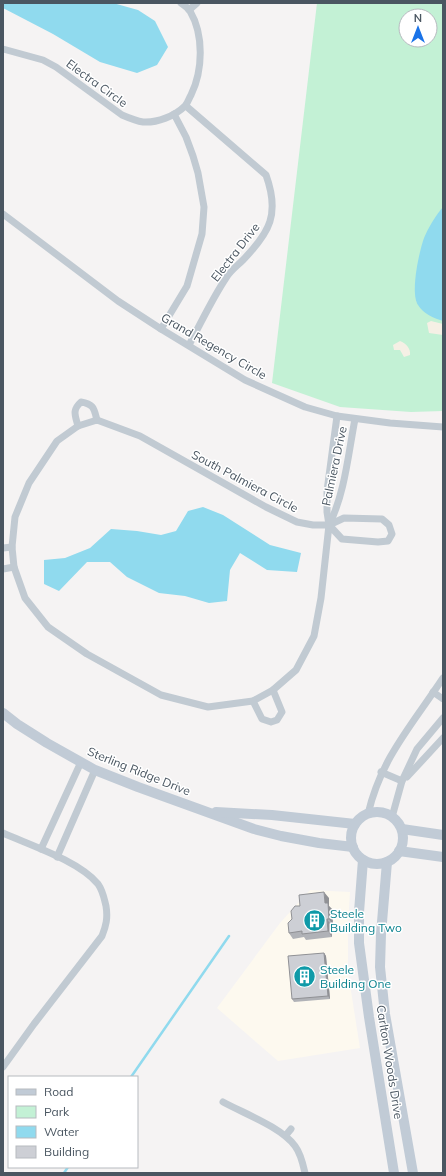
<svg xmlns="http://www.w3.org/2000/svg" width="446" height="1176" font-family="Mulish,sans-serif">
  <rect width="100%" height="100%" fill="#f5f3f3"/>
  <!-- commercial -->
  <path fill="#fdf9ef" d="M310 890 350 892 348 925V972L360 1048 278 1061 217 1008 280 923Z"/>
  <!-- green -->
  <path fill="#c3f1d5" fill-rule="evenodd" d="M317 3H443V411L411 412 340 407 272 383ZM406 16H430V40H406Z"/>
  <!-- sand -->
  <g fill="#f5f0e5">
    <path d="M431 321 443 324V335L429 333 427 323Z"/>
    <path d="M400 341C406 343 411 349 410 355L404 357 400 350H394L393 345Z"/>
  </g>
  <!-- water -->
  <g fill="#90daee">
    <path d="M3 3H113L138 10 155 21 168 47 157 65 137 73 100 62 53 34 3 8Z"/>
    <path d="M443 207V321C433 318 424 314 418 305 410 293 419 252 424 238 428 228 436 215 443 207Z"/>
    <path d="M203 507 223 515 270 545 301 553 297 572 267 570 240 553 230 570 227 601 209 603 185 596 159 593 127 577 110 562H87L59 591 44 584V560L65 558 90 548 111 529 137 531 161 535 176 531 188 511Z"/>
  </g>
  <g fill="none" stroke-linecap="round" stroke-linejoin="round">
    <!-- stream -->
    <g stroke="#90daee" stroke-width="2.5">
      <path d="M131 1077 229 936"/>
      <path d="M64 1173 68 1167"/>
    </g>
    <!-- street -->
    <g stroke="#c1cad2" stroke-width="7">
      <path d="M189 10 197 3"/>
      <path d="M3 49 43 60 56 67 122 115C129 118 136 121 143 122 157 123 175 116 185 106 188 103 189 98 191 95 203 70 204 35 190 11 188 8 184 5 181 3"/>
      <path d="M186 106 266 175C280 214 270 232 243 260 237 266 230 271 226 278 212 299 201 323 189 345"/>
      <path d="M3 214 118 301 161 329 245 380 305 407 337 416 390 423 443 427"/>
      <path d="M161 329 187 286 202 234 204 207 198 173 193 156 186 137 174 114"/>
      <path d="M78 426C75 415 72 410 81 402 94 404 94 409 97 420"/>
      <path d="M329 525 342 539 378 542 388 541 392 534 389 525 382 519 344 518 329 525H313L297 522 266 507 140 436 97 420 78 426 57 441 29 483 15 517 12 547 14 567 25 598 48 627 87 654 161 695 208 707 253 701 273 690 296 670 314 636 321 598 329 525 327 512V491L337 416"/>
      <path d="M329 525C345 493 348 455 355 419"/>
      <path d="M3 548 12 547"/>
      <path d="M3 569 14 567"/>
      <path d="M433 692 443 699"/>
      <path d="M253 701 262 719 271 722 277 720 282 712 273 690"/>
      <path d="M381 772 402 781"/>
      <path d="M407 777 443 738"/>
      <path d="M368 814C381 758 412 725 443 678"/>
      <path d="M392 817 402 781 417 749 443 718"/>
      <path d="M3 833C30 845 79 861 98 884 103 891 104 898 106 906 108 918 106 926 102 936L34 1024 3 1067"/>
      <path d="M41 849 81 762"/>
      <path d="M57 857 95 770"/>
      <path d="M223 1102C245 1114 281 1127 295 1146 301 1154 303 1164 305 1173"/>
      <path d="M286 1135 291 1129"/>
    </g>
    <!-- secondary -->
    <g stroke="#c1cbd6" stroke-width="10">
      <path d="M3 713 17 724 47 743 95 770 138 787 254 829 281 836 319 843 353 847"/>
      <path d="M216 812 272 815 355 824"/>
      <circle cx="377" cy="838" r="26"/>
      <path d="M402 829 443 835"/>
      <path d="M399 851 443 857"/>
      <path d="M363 860 359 912V943L369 1017 394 1173"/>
      <path d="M387 862 381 934 380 967 385 1014 413 1173"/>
    </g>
  </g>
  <!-- wall -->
  <g fill="#b0b2b7">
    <path d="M329 898V906L332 909 333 925H331L332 937 306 940 304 937 293 939 289 933 292 919Z"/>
    <path d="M324 953 326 956 330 999 294 1002 292 999Z"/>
  </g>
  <!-- shaded-wall -->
  <g fill="#909195">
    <path d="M324 892 329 898V906L332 909 333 925 329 919 325 903Z"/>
    <path d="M327 919 331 925 332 937 328 931Z"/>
    <path d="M324 953 326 956 330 999 328 996Z"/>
  </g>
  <!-- building -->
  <g fill="#cdcfd5" stroke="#909195">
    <path d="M324 892 325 903H328L329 919H327L328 931 302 934V931L289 933 288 923 292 919 291 911 295 906H300L299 895Z"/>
    <path d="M324 953 328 996 292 999 288 956Z"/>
  </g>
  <!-- icons -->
  <defs>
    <symbol id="building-disc" viewBox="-11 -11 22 22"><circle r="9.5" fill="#0f9aa8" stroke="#fff"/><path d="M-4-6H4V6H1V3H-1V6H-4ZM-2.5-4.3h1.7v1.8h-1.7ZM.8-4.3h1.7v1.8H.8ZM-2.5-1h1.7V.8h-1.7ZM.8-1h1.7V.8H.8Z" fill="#fff"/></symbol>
  </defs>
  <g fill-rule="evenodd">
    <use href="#building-disc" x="302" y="908" width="25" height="25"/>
    <use href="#building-disc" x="292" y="964" width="25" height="25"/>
  </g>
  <g text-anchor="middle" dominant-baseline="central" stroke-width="3" stroke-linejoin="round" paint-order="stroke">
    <!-- street labels -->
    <g font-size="12" fill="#4a5661" stroke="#fff">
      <text transform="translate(97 83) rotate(36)">Electra Circle</text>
      <text transform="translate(235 252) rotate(-52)">Electra Drive</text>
      <text transform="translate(214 346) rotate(30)">Grand Regency Circle</text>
      <text transform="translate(334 466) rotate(-78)">Palmiera Drive</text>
      <text transform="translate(245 481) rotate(28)">South Palmiera Circle</text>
      <text transform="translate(139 771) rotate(22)">Sterling Ridge Drive</text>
      <text transform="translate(390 1062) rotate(81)">Carlton Woods Drive</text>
    </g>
    <!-- culture labels -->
    <g font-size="12" fill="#0d838f" stroke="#fff" text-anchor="start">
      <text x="330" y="913">Steele<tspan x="330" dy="14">Building Two</tspan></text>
      <text x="320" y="969">Steele<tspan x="320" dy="14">Building One</tspan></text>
    </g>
  </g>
  <!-- border -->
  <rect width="446" height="1176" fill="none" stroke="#4a5661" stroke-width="8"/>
  <!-- legend -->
  <rect x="8" y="1076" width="130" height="92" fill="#ffffff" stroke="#b7bbc0"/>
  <rect x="16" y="1089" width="20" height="6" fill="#c1cbd6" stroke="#b7bbc0"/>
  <text x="44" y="1096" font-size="12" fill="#4a5661">Road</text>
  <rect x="16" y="1106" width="20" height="12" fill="#c3f1d5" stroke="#b7bbc0"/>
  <text x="44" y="1116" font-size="12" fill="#4a5661">Park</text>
  <rect x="16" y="1126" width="20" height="12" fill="#90daee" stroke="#b7bbc0"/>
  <text x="44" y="1136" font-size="12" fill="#4a5661">Water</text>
  <rect x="16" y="1146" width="20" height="12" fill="#cdcfd5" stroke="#b7bbc0"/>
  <text x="44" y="1156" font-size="12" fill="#4a5661">Building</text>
  <!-- north arrow -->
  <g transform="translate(418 28)"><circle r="19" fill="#ffffff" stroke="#b7bbc0"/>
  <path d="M0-3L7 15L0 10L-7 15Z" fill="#1a73e8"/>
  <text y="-6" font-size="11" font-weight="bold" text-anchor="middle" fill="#4a5661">N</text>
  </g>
</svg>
